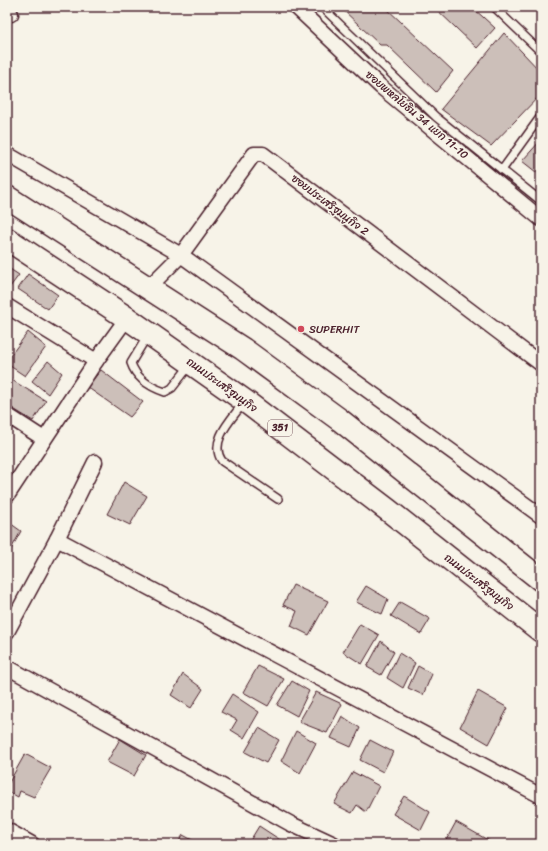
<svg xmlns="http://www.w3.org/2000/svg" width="548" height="851" font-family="Sriracha,'Playpen Sans Thai',sans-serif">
  <rect width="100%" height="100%" fill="#f7f3e8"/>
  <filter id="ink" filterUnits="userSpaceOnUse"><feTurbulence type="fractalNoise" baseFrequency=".025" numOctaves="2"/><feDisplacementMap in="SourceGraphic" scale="8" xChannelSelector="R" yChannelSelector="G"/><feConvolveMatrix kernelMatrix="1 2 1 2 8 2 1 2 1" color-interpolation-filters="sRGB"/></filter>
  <g filter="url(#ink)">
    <!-- building -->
    <g fill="#ccbfb9" stroke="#4a1f2b">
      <path d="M340 7H385L453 71 436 92 387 45H380Z"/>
      <path d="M434 7H472L495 28 477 48Z"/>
      <path d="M504 33 541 72V94L491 146 441 109Z"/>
      <path d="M541 140V176L522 161Z"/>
      <path d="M7 267 19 275 10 287 7 285Z"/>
      <path d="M28 274 58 295 48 309 18 289Z"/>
      <path d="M28 332 46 347 25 376 7 364V360Z"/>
      <path d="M48 361 62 373 48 394 32 381Z"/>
      <path d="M101 370 143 402 130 417 87 387Z"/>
      <path d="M7 377 46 401 33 421 7 405Z"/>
      <path d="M124 482 147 496 130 525 107 514Z"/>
      <path d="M7 521 21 531 9 553 7 551Z"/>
      <path d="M293 585 328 601 309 635 291 626 297 611 283 605Z"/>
      <path d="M366 586 388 599 382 614 356 602Z"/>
      <path d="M400 602 430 619 421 634 391 616Z"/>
      <path d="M360 624 379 635 362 664 343 652Z"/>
      <path d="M381 641 394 652 381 675 367 667Z"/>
      <path d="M399 653 415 663 403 688 387 678Z"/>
      <path d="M258 666 284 679 268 706 243 692Z"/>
      <path d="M418 666 432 674 423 695 408 688Z"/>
      <path d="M183 674 203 689 191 708 171 695Z"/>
      <path d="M292 681 309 691 297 716 277 705Z"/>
      <path d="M478 691 508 708 489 744 460 727Z"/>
      <path d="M316 692 342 704 327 733 299 722Z"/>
      <path d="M232 694 259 712 244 738 231 730 237 720 221 712Z"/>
      <path d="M342 716 360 728 351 747 331 738Z"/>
      <path d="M259 728 279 740 266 763 245 752Z"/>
      <path d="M296 731 316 743 300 773 281 761Z"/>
      <path d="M120 739 146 755 134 776 107 762Z"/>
      <path d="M370 740 393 752 383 772 360 760Z"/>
      <path d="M25 754 51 768 34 797 20 791 18 797 7 791V786Z"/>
      <path d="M353 772 379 786 366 812 357 805 352 813 334 804Z"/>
      <path d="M404 796 430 812 421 830 393 814Z"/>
      <path d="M456 822 493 843 492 844H444Z"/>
      <path d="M259 826 285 843 284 844H248Z"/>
      <path d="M183 835 200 844H177Z"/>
    </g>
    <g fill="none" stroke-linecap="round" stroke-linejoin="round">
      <defs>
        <g id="service">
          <path d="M322 7 436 117 541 201"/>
          <path d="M494 7 541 52"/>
          <path d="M502 170 541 116"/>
          <path d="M148 335 131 363C136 378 150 387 165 392L172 388 190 365"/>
          <path d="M244 402C233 418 208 441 222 461L278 499"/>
        </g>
        <g id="minor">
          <path d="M296 7 381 87 541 219"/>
          <path d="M7 12 11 14"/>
          <path d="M7 154 181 255 541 516"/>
          <path d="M148 288 181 255 254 154H263L541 364"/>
          <path d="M7 306 96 361"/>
          <path d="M7 415 44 439"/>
          <path d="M7 496 96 361 127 318"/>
          <path d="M57 539 541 796"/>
          <path d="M7 632 57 539 95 462"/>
          <path d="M7 667 291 824 334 844"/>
          <path d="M7 830 32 844"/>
        </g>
        <g id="primary">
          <path d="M7 197 243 349 340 420 541 580"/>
          <path d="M7 239 127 318 245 401 388 510 541 631"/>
        </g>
      </defs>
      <!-- service casing -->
      <use href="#service" stroke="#4a1f2b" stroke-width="10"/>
      <!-- minor casing -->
      <use href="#minor" stroke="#4a1f2b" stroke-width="17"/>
      <!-- primary casing -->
      <use href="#primary" stroke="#4a1f2b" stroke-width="25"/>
      <!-- service -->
      <use href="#service" stroke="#f7f3e8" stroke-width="7"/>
      <!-- minor -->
      <use href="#minor" stroke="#f7f3e8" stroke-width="14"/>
      <!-- primary -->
      <use href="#primary" stroke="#f7f3e8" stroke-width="22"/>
    </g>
  </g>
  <!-- markers -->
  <circle fill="#d1495b" stroke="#f7f3e8" stroke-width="1.5" cx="301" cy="329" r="4"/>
  <g text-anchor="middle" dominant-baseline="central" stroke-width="3" stroke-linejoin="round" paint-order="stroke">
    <!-- shield labels -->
    <rect fill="#f7f3e8" stroke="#7e5f64" stroke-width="1" x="268" y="420" width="24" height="16" rx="3"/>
    <g font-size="10" font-weight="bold" fill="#4a1f2b">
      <text x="280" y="428">351</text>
    </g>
    <!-- street labels -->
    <g font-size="11" fill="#4a1f2b" stroke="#f7f3e8">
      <text transform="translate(417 115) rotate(40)">ซอยพหลโยธิน 34 แยก 11-10</text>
      <text transform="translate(330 205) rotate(37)">ซอยประเสริฐมนูกิจ 2</text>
      <text transform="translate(222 385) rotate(36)">ถนนประเสริฐมนูกิจ</text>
      <text transform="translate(479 582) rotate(38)">ถนนประเสริฐมนูกิจ</text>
    </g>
    <!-- poi labels -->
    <g font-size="11" fill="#4a1f2b" stroke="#f7f3e8" text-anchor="start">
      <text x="309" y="329">SUPERHIT</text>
    </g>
  </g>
  <!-- margin -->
  <rect width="548" height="851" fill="none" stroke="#f7f3e8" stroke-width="24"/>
  <rect x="12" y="12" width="524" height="827" fill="none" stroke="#4a1f2b" stroke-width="1.5" filter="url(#ink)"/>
</svg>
